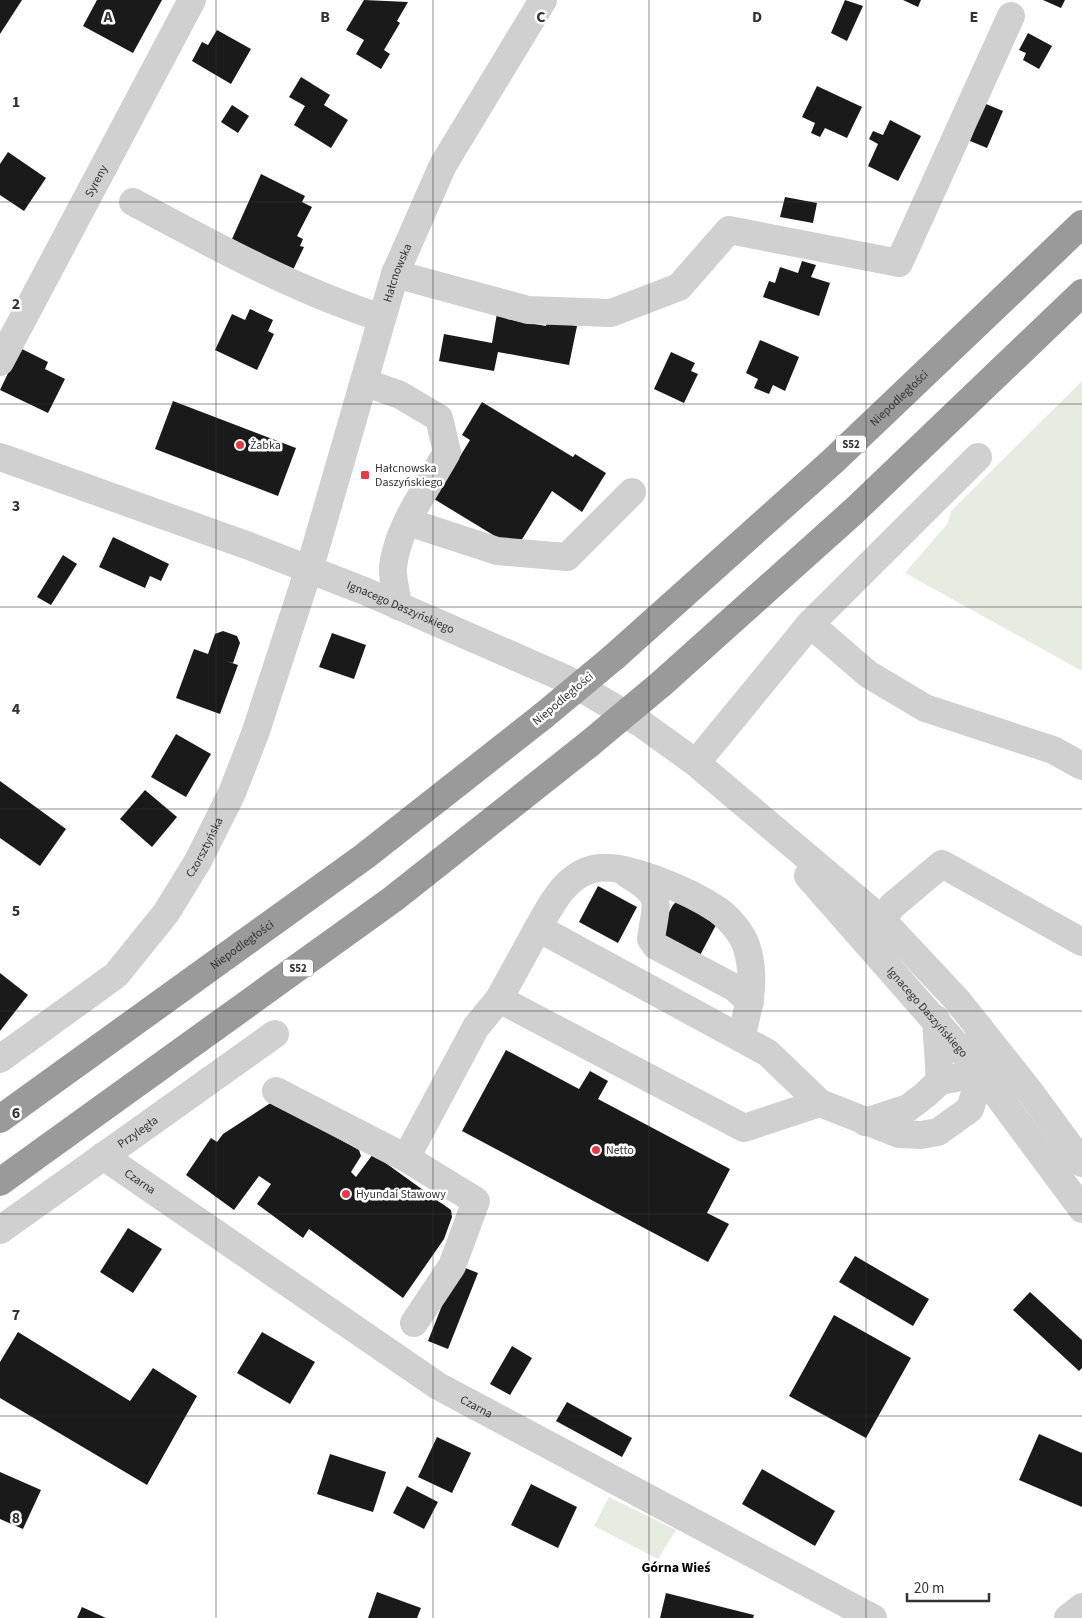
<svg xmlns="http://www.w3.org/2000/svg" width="1082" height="1618" font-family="'Source Sans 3',sans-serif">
  <rect width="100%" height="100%" fill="#fff"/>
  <!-- green -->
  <g fill="#e6ecdf">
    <path d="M1082 381V671L905 573 948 523 951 511Z"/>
    <path d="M609 1497 676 1530 658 1559 594 1526Z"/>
  </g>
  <!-- building -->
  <g fill="#1a1a1a">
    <path d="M0 0H22L0 34Z"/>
    <path d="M97 0H162L133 53 83 26Z"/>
    <path d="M364 0 408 2 397 21 400 23 384 50 390 54 381 69 356 54 364 40 346 30Z"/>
    <path d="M845 0 863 6 847 41 831 33Z"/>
    <path d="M903 0H921L918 7Z"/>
    <path d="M1043 0H1065L1061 8Z"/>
    <path d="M217 30 251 49 231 84 192 61 202 42 208 45Z"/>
    <path d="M1028 33 1052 46 1039 69 1023 60 1026 53 1019 50Z"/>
    <path d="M301 77 330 95 324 105 348 120 331 148 294 125 305 106 289 97Z"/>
    <path d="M817 86 862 107 847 138 825 128 820 137 811 133 815 123 802 117Z"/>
    <path d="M986 104 1003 111 987 148 970 141 975 128 970 126Z"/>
    <path d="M232 105 249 116 238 133 221 122Z"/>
    <path d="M890 120 921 136 898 181 868 166 878 144 869 139 873 131 883 135Z"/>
    <path d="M8 152 46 178 24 211 0 195V164Z"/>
    <path d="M261 174 305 196 302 202 312 207 297 236 303 239 300 246 304 247 293 270 232 239Z"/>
    <path d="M785 197 817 203 813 223 780 217Z"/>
    <path d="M802 261 816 265 811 277 830 283 819 316 763 297 769 281 775 283 780 267 798 273Z"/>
    <path d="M250 309 273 320 268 331 274 334 257 370 215 350 232 314 245 320Z"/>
    <path d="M497 313 508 315 507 319 546 326 547 320 577 326 569 365 498 352 494 371 439 361 444 334 492 343Z"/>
    <path d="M760 340 799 357 785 391 773 385 769 394 754 388 758 379 746 373Z"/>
    <path d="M20 348 48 362 45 369 65 379 48 413 0 390Z"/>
    <path d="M671 352 695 363 691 371 698 374 684 403 654 389Z"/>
    <path d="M173 401 296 448 278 496 155 449Z"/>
    <path d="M482 402 573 457 575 454 606 473 582 512 552 491 516 549 434 499 470 440 462 435Z"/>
    <path d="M113 537 169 564 161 581 150 576 145 588 99 567Z"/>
    <path d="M63 555 77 564 51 605 37 597Z"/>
    <path d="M223 631 237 636 240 643 233 663 226 661 238 665 220 714 176 698 194 649 208 654 215 634Z"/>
    <path d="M332 633 366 645 354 679 319 667Z"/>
    <path d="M176 734 211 754 186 797 151 777Z"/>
    <path d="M0 781 66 829 40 866 0 838Z"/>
    <path d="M145 790 177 817 152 847 120 819Z"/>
    <path d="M598 886 637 907 618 943 579 922Z"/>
    <path d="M678 900 716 925 697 961 656 936 673 905Z"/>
    <path d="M0 973 28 995 0 1031Z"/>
    <path d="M506 1050 579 1089 590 1071 608 1081 598 1099 730 1169 707 1213 729 1224 708 1262 462 1131Z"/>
    <path d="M272 1102 359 1150 361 1156 351 1172 356 1177 373 1154 451 1210 452 1217 444 1239 403 1298 309 1229 303 1238 257 1204 271 1184 259 1176 234 1210 186 1175 211 1138 217 1142 223 1134Z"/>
    <path d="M128 1228 162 1249 133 1293 100 1272Z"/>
    <path d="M855 1256 929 1299 913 1326 839 1282Z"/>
    <path d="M458 1265 478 1273 448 1349 428 1341Z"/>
    <path d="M1030 1292 1082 1340V1368L1079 1371 1013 1310Z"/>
    <path d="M834 1315 911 1358 866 1438 789 1396Z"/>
    <path d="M18 1332 130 1401 153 1368 197 1396 147 1485 0 1398V1362Z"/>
    <path d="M262 1332 315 1362 290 1404 237 1373Z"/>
    <path d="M512 1346 532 1358 510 1395 490 1384Z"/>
    <path d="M567 1402 632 1438 622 1457 556 1421Z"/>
    <path d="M1039 1434 1082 1453V1507L1019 1480Z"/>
    <path d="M437 1437 471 1453 452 1493 418 1477Z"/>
    <path d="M330 1454 386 1472 373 1512 317 1494Z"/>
    <path d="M762 1469 835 1511 815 1546 742 1504Z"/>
    <path d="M0 1472 41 1490 23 1529 0 1519Z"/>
    <path d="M531 1484 577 1507 558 1548 511 1525Z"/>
    <path d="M407 1486 438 1502 424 1529 393 1513Z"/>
    <path d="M377 1592 421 1608 417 1618H368Z"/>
    <path d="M666 1593 754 1615 753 1618H660Z"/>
    <path d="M82 1607 106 1618H77Z"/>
  </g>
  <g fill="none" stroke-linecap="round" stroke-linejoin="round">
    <!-- minor -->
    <g stroke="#d0d0d0" stroke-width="28">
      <path d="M133 202C213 245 295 290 382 318"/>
      <path d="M395 274 528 310 611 313 679 287 729 230 899 263 1011 16"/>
      <path id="s1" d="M0 362 192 0"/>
      <path d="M364 382 400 395 439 418 447 452C428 487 397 527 393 567 392 579 397 594 398 606"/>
      <path id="s2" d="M0 457 249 546 367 592 566 679 642 724 696 763 882 920 957 1000 1030 1092 1082 1163"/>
      <path d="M408 522 497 551 567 557 632 492"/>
      <path d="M810 624 868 674 925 708 1053 750 1082 766"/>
      <path d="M696 763 810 624 978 457"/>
      <path d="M627 874C665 897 656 901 651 939L656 946 735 988 750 1002"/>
      <path id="s3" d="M808 876 981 1073 1082 1209"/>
      <path d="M882 920 892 906 942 864 1082 942"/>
      <path d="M538 928C551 905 565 876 593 869 623 861 693 893 718 910 729 918 741 932 746 945 757 978 749 1006 741 1038"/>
      <path d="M936 1019 940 1081"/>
      <path id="s4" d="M0 1059 116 975 166 913 198 861 232 793 256 731 315 550 395 274 443 165 543 0"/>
      <path d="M276 1091 406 1158 476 1201 452 1266 414 1323"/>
      <path d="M820 1103 744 1128 499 999 538 928 768 1053 820 1103 899 1134 921 1135 938 1132 970 1109 981 1073 979 1027"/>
      <path d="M865 1122 908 1108 925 1095 940 1081 981 1073 994 1078"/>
      <path id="s5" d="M103 1156 438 1386 873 1618"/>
      <path d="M406 1158 476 1027 499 999"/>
      <path id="s6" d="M0 1230 275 1034"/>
      <path d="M1068 1618 1082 1607"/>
    </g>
    <!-- highway -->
    <g stroke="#9a9a9a" stroke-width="28">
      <path id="s7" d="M614 657 833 461 1082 224"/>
      <path d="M661 684 854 511 1082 293"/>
      <path id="s8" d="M0 1119 365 856 543 716"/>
      <path d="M0 1182 393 899 589 744"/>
    </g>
    <!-- highway-bridge -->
    <g stroke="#9a9a9a" stroke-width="28">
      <path d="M543 716 614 657"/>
      <path d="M589 744 661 684"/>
    </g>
  </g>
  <!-- grid -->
  <path fill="none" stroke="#333" stroke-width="1" stroke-opacity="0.55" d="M216 0V1618M433 0V1618M649 0V1618M866 0V1618M0 202H1082M0 404H1082M0 607H1082M0 809H1082M0 1011H1082M0 1214H1082M0 1416H1082"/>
  <!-- markers -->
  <g fill="#e63946" stroke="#fff" stroke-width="2">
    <circle cx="240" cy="445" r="5"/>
    <rect x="360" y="470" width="10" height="10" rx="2.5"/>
    <circle cx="596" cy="1150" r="5"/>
    <circle cx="346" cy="1194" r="5"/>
  </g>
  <g text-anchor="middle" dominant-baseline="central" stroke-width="5" stroke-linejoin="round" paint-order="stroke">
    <!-- shield labels -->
    <g fill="#fff" stroke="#707070" stroke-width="1">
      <rect x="836" y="435.5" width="30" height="17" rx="4"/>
      <rect x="283" y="959.5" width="30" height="17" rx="4"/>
    </g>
    <g font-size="11" font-weight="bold" fill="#333">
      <text x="851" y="444">S52</text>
      <text x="298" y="968">S52</text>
    </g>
    <!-- street labels -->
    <g font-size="12" fill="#333" stroke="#fff">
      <text stroke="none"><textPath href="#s1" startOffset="205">Syreny</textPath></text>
      <text stroke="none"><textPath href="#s4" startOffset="906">Hałcnowska</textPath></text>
      <text stroke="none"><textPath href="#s7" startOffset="385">Niepodległości</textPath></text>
      <text stroke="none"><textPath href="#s2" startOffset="428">Ignacego Daszyńskiego</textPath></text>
      <text transform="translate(563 699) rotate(-40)">Niepodległości</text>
      <text stroke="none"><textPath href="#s4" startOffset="299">Czorsztyńska</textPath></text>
      <text stroke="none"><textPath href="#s8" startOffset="298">Niepodległości</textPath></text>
      <text stroke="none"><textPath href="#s3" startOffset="181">Ignacego Daszyńskiego</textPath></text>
      <text stroke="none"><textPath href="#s6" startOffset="169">Przyległa</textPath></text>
      <text stroke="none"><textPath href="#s5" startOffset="45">Czarna</textPath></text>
      <text stroke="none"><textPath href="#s5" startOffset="450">Czarna</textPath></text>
    </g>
    <!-- poi labels -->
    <g font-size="12" fill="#333" stroke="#fff" text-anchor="start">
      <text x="250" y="445">Żabka</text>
      <text x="375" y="468">Hałcnowska<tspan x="375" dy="14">Daszyńskiego</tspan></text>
      <text x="606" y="1150">Netto</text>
      <text x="356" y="1194">Hyundai Stawowy</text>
    </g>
    <!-- neighbourhood labels -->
    <g font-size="14" font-weight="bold" fill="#000" stroke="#fff">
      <text x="676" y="1568">Górna Wieś</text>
    </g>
  </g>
  <g font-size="16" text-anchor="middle" font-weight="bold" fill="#333" stroke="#fff" stroke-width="5" stroke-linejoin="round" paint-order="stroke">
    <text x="108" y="22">A</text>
    <text x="325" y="22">B</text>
    <text x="541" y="22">C</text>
    <text x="757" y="22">D</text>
    <text x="974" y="22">E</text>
    <text x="16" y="107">1</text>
    <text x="16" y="309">2</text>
    <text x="16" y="511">3</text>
    <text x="16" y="714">4</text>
    <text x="16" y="916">5</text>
    <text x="16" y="1118">6</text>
    <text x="16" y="1320">7</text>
    <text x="16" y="1523">8</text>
  </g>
  <!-- scale -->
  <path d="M907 1593v8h82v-8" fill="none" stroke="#333333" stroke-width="2.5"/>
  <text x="914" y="1593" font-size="15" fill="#333333" stroke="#ffffff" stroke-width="4" paint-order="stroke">20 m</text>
</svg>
